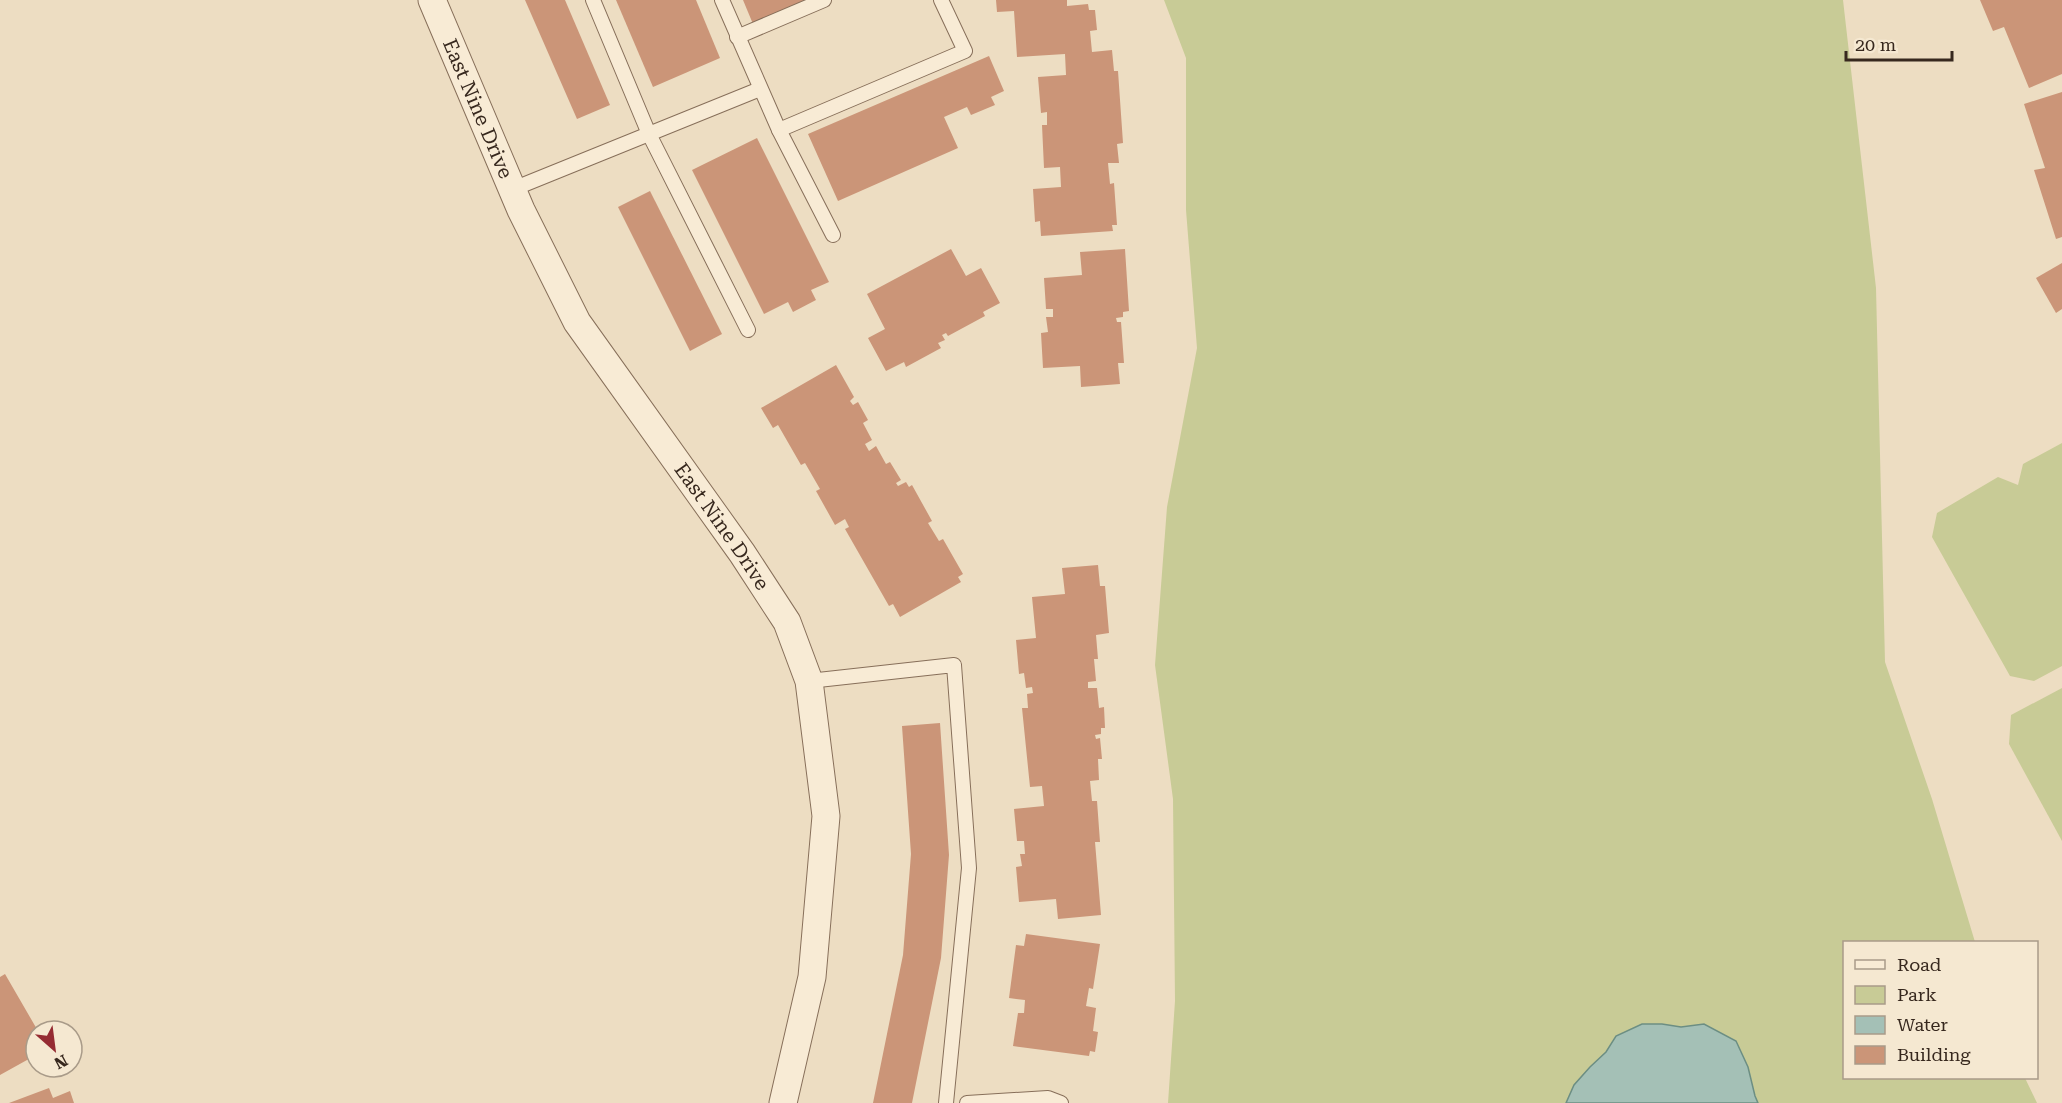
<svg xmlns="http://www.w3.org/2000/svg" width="2062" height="1103" font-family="'Roboto Serif',serif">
  <rect width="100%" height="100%" fill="#edddc2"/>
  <!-- green -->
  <g fill="#c8cb96">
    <path d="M1164 0H1843L1876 288 1885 662 1932 799 1975 942H1844V1078H2025L2037 1103H1168L1175 1001 1173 799 1155 665 1167 507 1197 348 1186 210V58Z"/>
    <path d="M2062 443V666L2034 681 2010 676 1932 537 1937 513 1998 477 2018 485 2023 464Z"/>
    <path d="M2062 688V841L2009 744 2011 715Z"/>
  </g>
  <!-- water -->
  <path fill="#a4c0b6" stroke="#6c8e83" stroke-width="1.5" d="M1642 1024H1662L1681 1027 1704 1024 1736 1041 1748 1067 1755 1096 1758 1103H1566L1574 1085 1590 1067 1606 1052 1616 1036Z"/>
  <!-- building -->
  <g fill="#cb9578">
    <path d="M525 0H565L610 105 577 119Z"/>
    <path d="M616 0H696L720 58 653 87Z"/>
    <path d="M743 0H808L753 24Z"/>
    <path d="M996 0H1067V6L1088 4 1089 10H1095L1097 30 1090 31 1092 52 1112 50 1114 71H1118L1123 143 1117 144 1119 163H1108L1110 184 1114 183 1117 225H1112L1113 231 1041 236 1040 221 1035 222 1033 189 1061 187 1060 167 1044 168 1042 125H1047V112L1041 113 1038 77 1066 75 1065 54 1017 57 1014 11 997 12Z"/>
    <path d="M1980 0H2062V74L2029 88 2004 27 1993 31Z"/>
    <path d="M989 56 1004 91 991 97 995 105 971 115 967 107 944 117 958 148 838 201 808 134Z"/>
    <path d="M2062 92V237L2056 239 2034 170 2045 168 2024 104Z"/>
    <path d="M757 138 829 282 811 290 816 300 793 312 788 302 764 314 692 170Z"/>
    <path d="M650 191 722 334 690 351 618 207Z"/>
    <path d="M951 249 966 276 981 268 1000 303 983 312 985 316 948 336 946 333 942 335 945 340 938 343 941 348 906 367 904 362 886 371 868 338 885 329 867 294Z"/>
    <path d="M1125 249 1129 311 1123 312V317L1116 318 1117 322H1121L1124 363H1118L1120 384 1081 387 1080 366 1043 368 1041 333 1048 332 1046 317H1053V309H1046L1044 278 1082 275 1080 252Z"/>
    <path d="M2062 263V309L2056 313 2036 278Z"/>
    <path d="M836 365 854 397 850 401 853 405 858 402 868 420 863 423 872 440 865 444 869 451 876 446 886 464 890 462 901 480 896 483 898 486 906 482 909 487 912 485 932 521 928 523 939 541 943 539 963 574 958 577 961 582 900 617 893 604 889 606 845 529 849 527 845 519 835 525 816 491 820 489 805 463 801 465 778 425 773 428 761 408Z"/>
    <path d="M1098 565 1100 586H1105L1109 633 1096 635 1098 659H1094L1096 681 1088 682V688H1097L1099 708 1104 707 1105 728H1101V734L1095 735 1096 739 1100 738 1102 759H1098L1099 780 1090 781 1092 801H1097L1100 842H1095L1101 915 1058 919 1056 899 1019 902 1016 867 1022 866 1020 854H1025L1024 841H1017L1014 809 1044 806 1042 786 1030 787 1022 708H1028L1027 694 1033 693 1032 687 1026 688 1024 673 1019 674 1016 640 1036 638 1032 597 1065 594 1062 568Z"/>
    <path d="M940 723 949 855 941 958 912 1103H873L903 955 911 854 902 726Z"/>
    <path d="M1026 934 1100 944 1093 989 1089 988 1086 1006 1096 1008 1093 1031 1098 1032 1095 1052 1090 1051 1089 1056 1013 1046 1018 1013H1024L1025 1000 1009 998 1016 945 1024 946Z"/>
    <path d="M5 974 38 1031H36V1055L0 1075V977Z"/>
    <path d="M49 1088 53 1098 70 1091 74 1103H9Z"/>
  </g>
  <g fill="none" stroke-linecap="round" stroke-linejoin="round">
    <defs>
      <g id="service">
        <path d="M593 0 649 134 748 330"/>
        <path d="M722 0 779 130 833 235"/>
        <path d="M737 37 824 0"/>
        <path d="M779 130 965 51 941 0"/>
        <path d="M513 189 760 89"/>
        <path d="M809 681 954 665 969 868 946 1103"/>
        <path d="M967 1103 1048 1098 1061 1103"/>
      </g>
      <g id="minor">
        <path id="s1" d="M432 0 521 210 577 322 742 553 787 622 809 681 826 816 812 977 783 1103"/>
      </g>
    </defs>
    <!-- service casing -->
    <use href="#service" stroke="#876f5a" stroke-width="16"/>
    <!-- minor casing -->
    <use href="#minor" stroke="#876f5a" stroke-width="29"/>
    <!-- service -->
    <use href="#service" stroke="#f8ebd5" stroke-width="14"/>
    <!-- minor -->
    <use href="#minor" stroke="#f8ebd5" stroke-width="27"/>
  </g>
  <g text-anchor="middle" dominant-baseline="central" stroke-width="4.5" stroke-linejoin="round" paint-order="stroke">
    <!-- street labels -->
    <g font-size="20" fill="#37281e" stroke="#f5e8d1">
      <text stroke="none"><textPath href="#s1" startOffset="118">East Nine Drive</textPath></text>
      <text stroke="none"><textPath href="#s1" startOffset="604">East Nine Drive</textPath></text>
    </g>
  </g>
  <!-- legend -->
  <rect x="1843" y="941" width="195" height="138" fill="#f5e8d1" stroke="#a99b89" stroke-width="1.5"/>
  <rect x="1855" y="960" width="30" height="9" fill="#f8ebd5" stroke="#a99b89" stroke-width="1.5"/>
  <text x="1897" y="971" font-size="18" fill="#37281e">Road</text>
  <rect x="1855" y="986" width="30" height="18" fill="#c8cb96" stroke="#a99b89" stroke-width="1.5"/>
  <text x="1897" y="1001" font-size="18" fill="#37281e">Park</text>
  <rect x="1855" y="1016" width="30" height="18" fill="#a4c0b6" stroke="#a99b89" stroke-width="1.5"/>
  <text x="1897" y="1031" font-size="18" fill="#37281e">Water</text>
  <rect x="1855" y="1046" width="30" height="18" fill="#cb9578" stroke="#a99b89" stroke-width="1.5"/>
  <text x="1897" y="1061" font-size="18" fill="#37281e">Building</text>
  <!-- north arrow -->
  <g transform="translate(54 1049) rotate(152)"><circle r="28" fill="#f5e8d1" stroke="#a99b89" stroke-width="1.5"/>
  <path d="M0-4.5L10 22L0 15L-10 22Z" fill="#952b32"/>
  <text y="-9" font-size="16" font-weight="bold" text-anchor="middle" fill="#37281e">N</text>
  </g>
  <!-- scale -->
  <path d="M1846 51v9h106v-9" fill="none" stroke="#37281e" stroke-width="3"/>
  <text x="1855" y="51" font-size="18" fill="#37281e" stroke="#f5e8d1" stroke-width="4.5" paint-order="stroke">20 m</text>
</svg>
